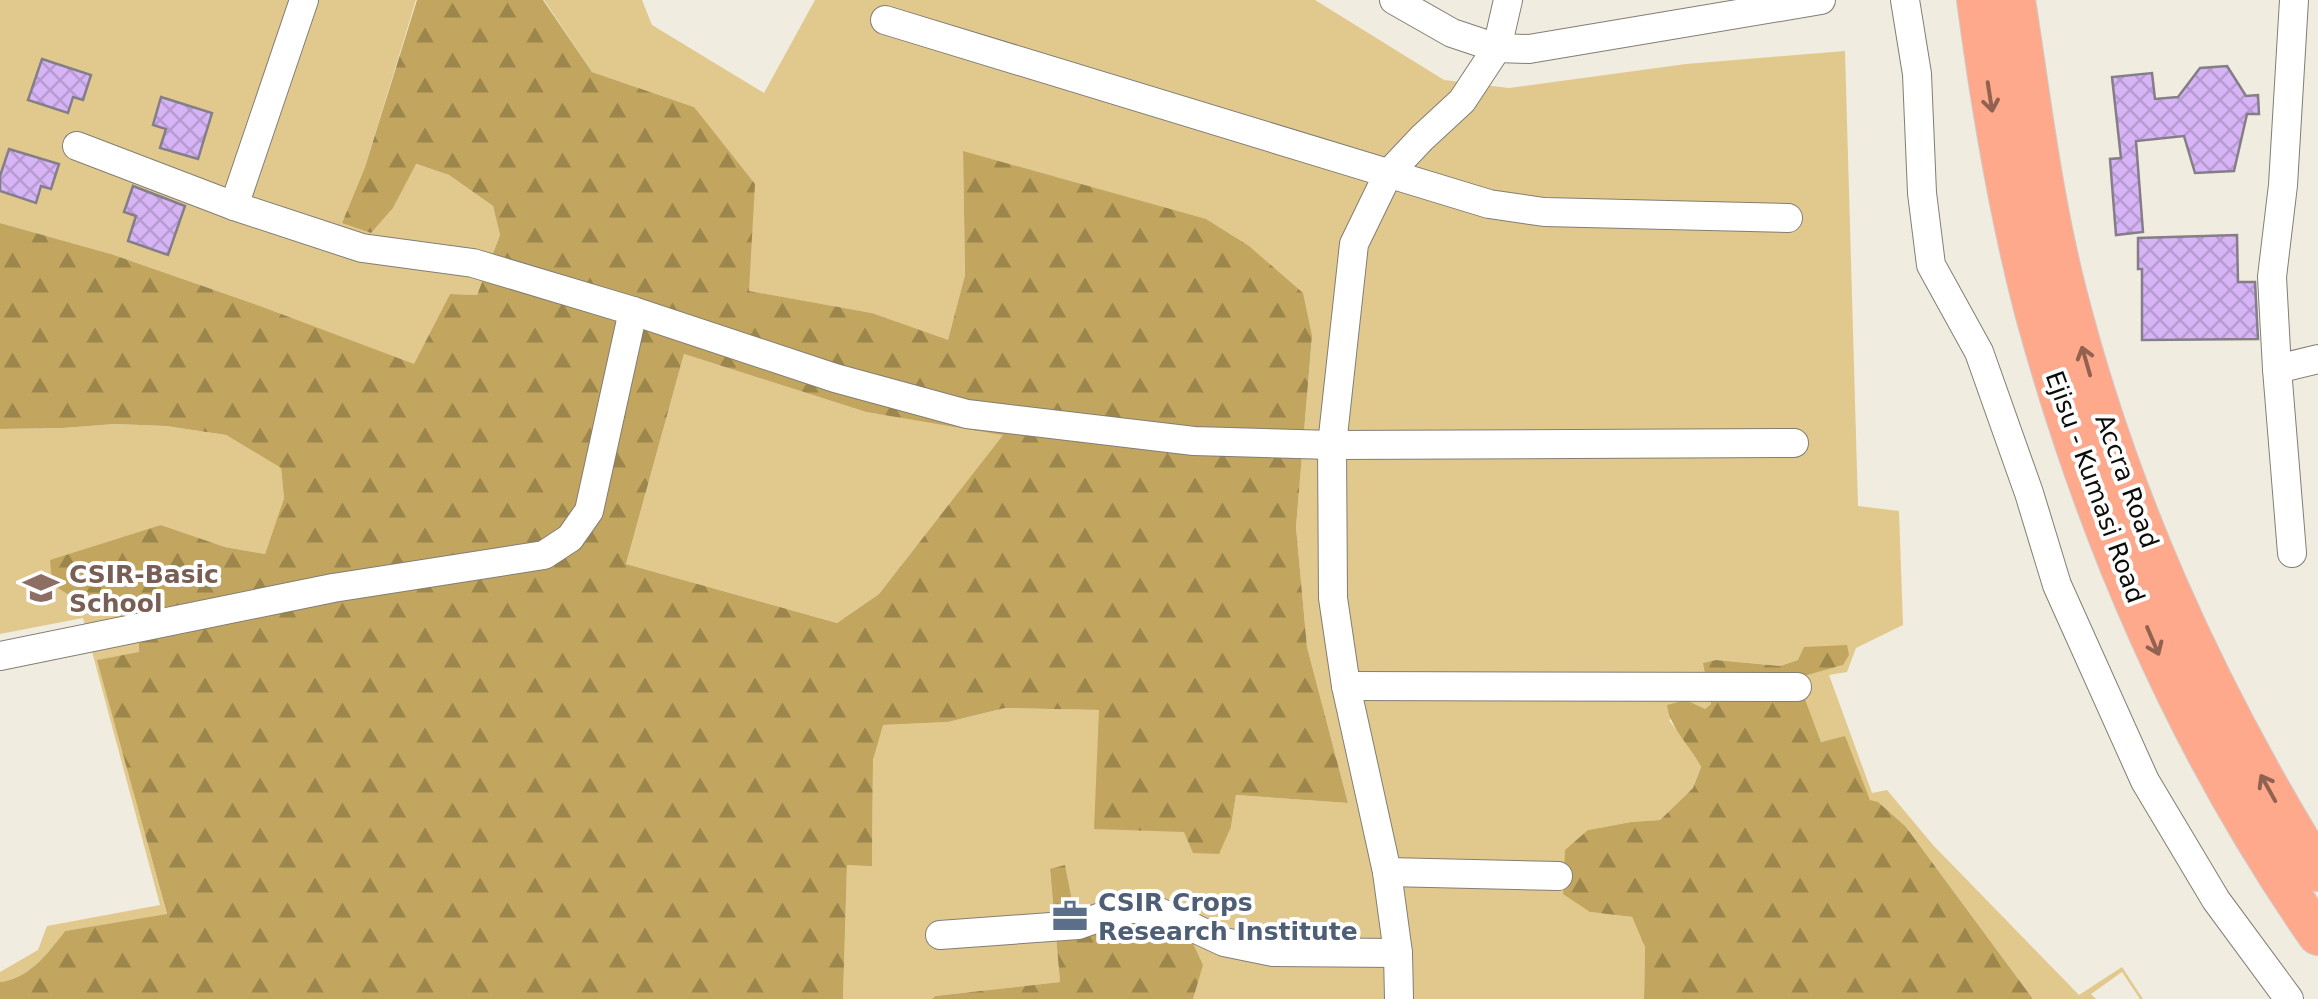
<svg xmlns="http://www.w3.org/2000/svg" width="2318" height="999" font-family="'DejaVu Sans',sans-serif">
  <defs>
    <pattern id="forest-firs" width="22" height="20" patternUnits="userSpaceOnUse" patternTransform="scale(2.5)"><rect width="22" height="20" fill="#c2a65f"/><path d="M5 1l3.5 6h-7zM16 11l3.5 6h-7z" fill="#9c864c"/></pattern>
    <pattern id="building-cross-hatch" width="8" height="8" patternUnits="userSpaceOnUse" patternTransform="scale(2.5)"><rect width="8" height="8" fill="#d6b4f5"/><path d="M0 0l8 8M0 8l8-8" fill="none" stroke="#b69ad1"/></pattern>
  </defs>
  <rect width="100%" height="100%" fill="#f1ece0"/>
  <!-- grass -->
  <g fill="#e1c98e">
    <path d="M0 0H416L365 167 342 223 393 208 415 164 449 175 493 206 500 235 477 295 450 294 414 365 260 306 111 254 0 223Z"/>
    <path d="M544 0H642L652 25 764 93 815 0H1315L1444 80 1509 88 1686 64 1845 51 1858 506 1899 511 1903 625 1856 648 1847 672 1829 675 1872 793 1887 790 1933 845 2079 995 2122 967 2143 999H2140L2122 972 2091 994 2096 999H2033L1906 827 1870 801 1845 737 1821 742 1796 678 1843 665 1798 660 1780 666 1716 660 1704 663 1711 704 1705 709 1669 720 1695 754 1701 767 1693 788 1660 820 1631 822 1588 830 1590 912 1632 917 1645 947 1644 999H1193L1202 966 1092 927 1073 905 1065 866 1050 870 1060 982 935 996 932 999H843L847 864 872 865 873 760 882 725 948 722 1005 708 1100 710 1095 828 1231 827 1236 795 1348 803 1307 647 1296 527 1312 336 963 152 965 275 948 341 872 313 748 291 694 107 592 72Z"/>
    <path d="M684 354 866 412 1004 434 879 594 837 623 626 564Z"/>
    <path d="M115 424 166 426 226 435 281 468 284 498 265 554 225 547 161 525 107 606 137 601 139 653 98 660 167 915 65 931C48 953 29 979 0 982V972L38 950 47 926 160 905 83 618 0 634V429L63 428Z"/>
  </g>
  <!-- forest -->
  <g fill="url(#forest-firs)" fill-rule="evenodd">
    <path d="M417 0H543L592 72 694 107 755 184 749 291 872 313 948 340 965 275 963 151 1206 219 1249 246 1303 293 1312 336 1296 527 1307 647 1348 803 1236 795 1231 827 1219 854 1193 853 1184 832 1094 829 1099 710 1005 708 948 722 883 725 873 760 872 866 847 865 843 999H0V982C29 979 48 953 65 931L167 914 97 660 139 652 137 602C103 604 80 607 52 583L50 560 161 525 225 547 265 554 284 498 281 468 226 435 166 426 115 424 63 428 0 429V223L111 254 260 306 414 364 450 294 477 295 500 235 493 206 449 175 416 164 393 208 371 233 342 223 365 167ZM684 354 866 412 1003 435 879 594 837 623 626 564Z"/>
    <path d="M1847 645 1849 655 1843 665 1797 678 1821 742 1845 736 1870 800 1878 802 1906 827 2033 999H1644L1645 947 1632 917 1590 912 1563 894 1565 850 1588 830 1631 822 1660 820 1693 788 1701 767C1691 746 1670 729 1667 705L1686 700 1705 709 1711 704 1703 663 1716 660 1780 666 1798 660 1804 647Z"/>
    <path d="M1065 865 1073 905 1092 927 1138 917 1189 935 1203 965 1193 999H932L935 996 1060 982 1050 869Z"/>
  </g>
  <!-- building -->
  <g fill="url(#building-cross-hatch)" stroke="#837e88" stroke-width="2.5">
    <path d="M42 59 91 75 83 100 73 97 68 113 28 100Z"/>
    <path d="M2227 66 2246 96 2258 95 2259 114H2247L2234 171 2195 173 2184 136 2136 141 2143 232 2116 235 2110 159 2121 158 2112 77 2152 73 2155 99 2178 97 2200 68Z"/>
    <path d="M161 97 212 113 198 159 160 148 166 129 153 125Z"/>
    <path d="M9 149 59 164 51 189 41 186 36 203 0 191V176Z"/>
    <path d="M133 186 185 206 168 255 128 241 136 216 124 212Z"/>
    <path d="M2237 235 2238 282H2255L2258 339 2142 340V269H2138V238Z"/>
  </g>
  <g fill="none" stroke-linecap="round" stroke-linejoin="round">
    <defs>
      <g id="minor">
        <path d="M1394 0 1452 33 1497 48 1529 49 1821 0"/>
        <path d="M1905 0 1917 74 1922 193 1931 265 1979 352 2029 493 2057 585 2145 781 2216 900 2289 999"/>
        <path d="M885 20 1489 204 1544 212 1788 218"/>
        <path d="M77 146 234 206 362 248 473 263 633 311 835 378 967 414 1194 441 1332 445 1794 443"/>
        <path d="M234 206 304 0"/>
        <path d="M2277 369 2318 359"/>
        <path d="M2292 553 2277 369 2272 277 2283 185 2294 0"/>
        <path d="M0 656 333 588 544 555 570 538 589 511 633 311"/>
        <path d="M1346 686 1797 687"/>
        <path d="M1387 872 1558 876"/>
        <path d="M940 935 1078 925 1124 909H1141L1157 911 1224 942 1273 952 1398 953"/>
        <path d="M1399 999 1398 953 1387 872 1346 686 1333 598 1332 445 1354 244 1388 174 1422 138 1462 101 1497 48 1508 0"/>
      </g>
      <g id="highway">
        <path d="M1977 0C1991 105 2008 209 2035 312 2095 532 2187 747 2318 935"/>
        <path d="M2015 0C2030 95 2041 190 2064 283 2117 495 2204 686 2318 871"/>
      </g>
    </defs>
    <!-- minor casing -->
    <use href="#minor" stroke="#827e73" stroke-width="30"/>
    <!-- highway casing -->
    <use href="#highway" stroke="#cfcece" stroke-width="42"/>
    <!-- minor -->
    <use href="#minor" stroke="#fff" stroke-width="28"/>
    <!-- highway -->
    <use href="#highway" stroke="#ffa98c" stroke-width="40"/>
  </g>
  <!-- one-way arrows -->
  <defs><path id="oneway-shaft" d="M-6 0H5M1.5-3L5.5 0L1.5 3" fill="none" stroke-width="1.6" stroke-linecap="round" stroke-linejoin="round" transform="scale(2.5)"/></defs>
  <g stroke="#926251">
    <use href="#oneway-shaft" transform="translate(1990 97) rotate(81)"/>
    <use href="#oneway-shaft" transform="translate(2086 361) rotate(-106)"/>
    <use href="#oneway-shaft" transform="translate(2153 641) rotate(67)"/>
    <use href="#oneway-shaft" transform="translate(2268 788) rotate(-119)"/>
  </g>
  <!-- icons -->
  <defs>
    <symbol id="school-bare" viewBox="-9 -9 18 18"><path d="M0-5L7-2L0 1L-7-2ZM-4 1L0 2.5L4 1V4Q0 6-4 4Z" fill="#8d6e63" stroke="#fff" stroke-width="2.5" paint-order="stroke"/></symbol>
    <symbol id="office-bare" viewBox="-9 -9 18 18"><path d="M-6-3h4V-5.5h4V-3h4V5H-6ZM-1-4.5V-3h2v-1.5ZM-6 0V1H6V0Z" fill="#5c6f8a" stroke="#fff" stroke-width="2.5" paint-order="stroke"/></symbol>
  </defs>
  <g fill-rule="evenodd">
    <use href="#school-bare" x="16" y="563" width="50" height="50"/>
    <use href="#office-bare" x="1045" y="891" width="50" height="50"/>
  </g>
  <g text-anchor="middle" dominant-baseline="central" stroke-width="8" stroke-linejoin="round" paint-order="stroke">
    <!-- street labels -->
    <g font-size="25" fill="#0d0c08" stroke="#fff">
      <text transform="translate(2127 481) rotate(70)">Accra Road</text>
      <text transform="translate(2095 487) rotate(70)">Ejisu - Kumasi Road</text>
    </g>
    <!-- education labels -->
    <g font-size="25" font-weight="bold" fill="#785e54" stroke="#fff" text-anchor="start">
      <text x="69" y="574">CSIR-Basic<tspan x="69" dy="29">School</tspan></text>
    </g>
    <!-- service labels -->
    <g font-size="25" font-weight="bold" fill="#4e5e75" stroke="#fff" text-anchor="start">
      <text x="1098" y="902">CSIR Crops<tspan x="1098" dy="29">Research Institute</tspan></text>
    </g>
  </g>
</svg>
